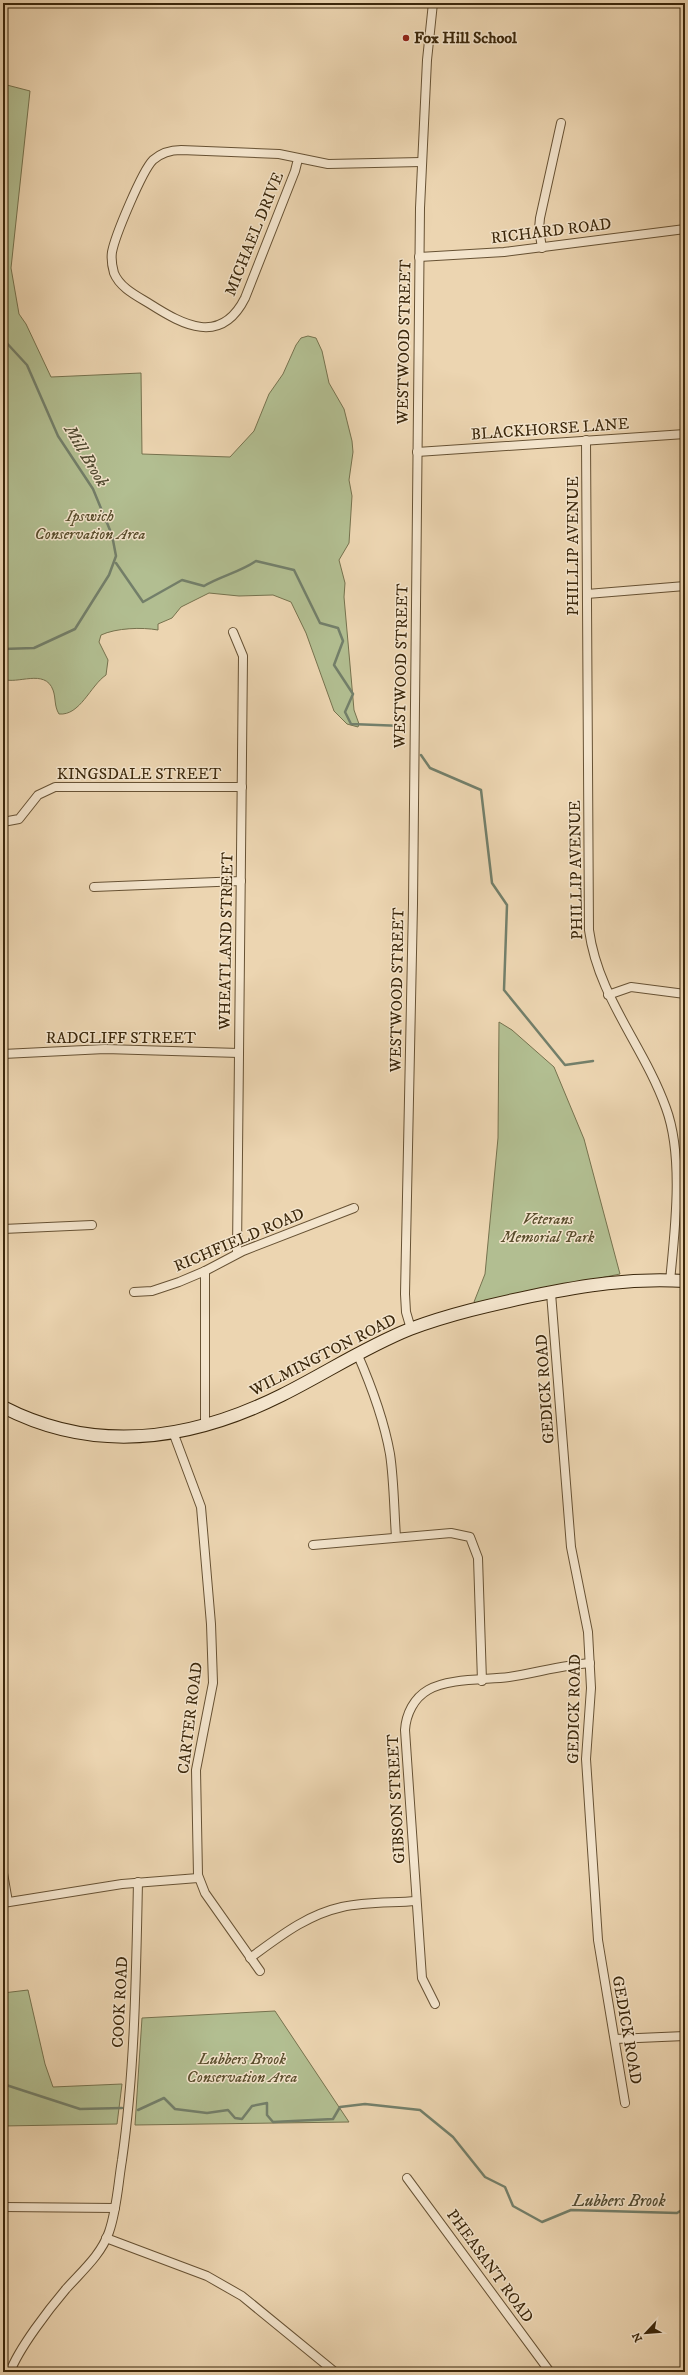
<svg xmlns="http://www.w3.org/2000/svg" width="688" height="2375" font-family="'IM FELL DW Pica',serif">
  <rect width="100%" height="100%" fill="#ecd5b1"/>
  <filter id="stains"><feTurbulence type="fractalNoise" baseFrequency=".005" numOctaves="4"/><feColorMatrix values="0 0 0 0 .2 0 0 0 0 .09 0 0 0 0 .02 0 0 0 .5 -.17"/></filter>
  <radialGradient id="worn" r=".72"><stop offset=".6" stop-color="#630" stop-opacity="0"/><stop offset="1" stop-color="#630" stop-opacity=".3"/></radialGradient>
  <!-- green -->
  <g fill="#b2be91" stroke="#76724e">
    <path d="M3 84 30 91 11 268 19 314 26 324 51 377 141 373 142 454 230 457 254 431 269 394 283 374 296 345 301 338 308 336 316 338 322 351 329 383 344 409 352 441 353 452 349 480 352 496 349 543 339 560 345 583 344 597 354 710 359 724 358 727 347 724 334 711 306 633 291 602 273 595 239 596 209 593 181 607 172 618 158 624V630C142 627 116 628 101 635L99 642 108 660 106 675C90 686 80 716 59 714 54 706 56 698 53 690 45 668 17 685 3 679Z"/>
    <path d="M499 1022 512 1030 554 1067 584 1139 620 1274 477 1303 474 1302 485 1274 498 1138Z"/>
    <path d="M28 1990 45 2064 53 2087 122 2084 117 2124 3 2126V1993Z"/>
    <path d="M275 2011 349 2122 135 2125 142 2018Z"/>
  </g>
  <g fill="none" stroke-linecap="round" stroke-linejoin="round">
    <!-- stream -->
    <g stroke="#737f6a" stroke-width="2.5">
      <path d="M3 339 27 365 58 436 93 489 112 535 116 556 109 575 75 629 34 648 3 649"/>
      <path d="M116 563 143 602 182 580 204 586C221 576 240 572 256 561L294 570 320 623 338 628 343 641 334 665 353 694 345 712 351 724 403 726"/>
      <path d="M421 755 430 768 481 790 492 883 507 905 504 990 565 1065 593 1061"/>
      <path d="M682 1054 685 1055"/>
      <path d="M3 2084 80 2109 122 2108"/>
      <path d="M138 2110 164 2098 175 2109 207 2113 228 2110 235 2118 242 2119 252 2106 267 2103V2115L273 2122 333 2119 340 2107 365 2104 420 2110 453 2137 485 2177 505 2187 513 2206 542 2222 571 2210 677 2213 685 2208"/>
    </g>
    <defs>
      <g id="minor">
        <path d="M298 159 295 171 245 298C221 346 183 325 150 304 137 296 120 288 114 273 112 266 111 259 112 252 115 236 142 171 153 160 161 153 171 150 181 150L279 154 328 164 421 162"/>
        <path d="M542 248 539 229 540 218 561 123"/>
        <path d="M419 257 504 252 685 229"/>
        <path d="M586 440 589 930C598 997 644 1046 666 1108 684 1157 675 1229 670 1281"/>
        <path d="M417 452 685 434"/>
        <path d="M587 594 685 586"/>
        <path d="M233 632 243 656 237 1253"/>
        <path d="M3 822 19 819 38 795 55 787H242"/>
        <path d="M94 887 241 881"/>
        <path d="M608 995 631 987 685 994"/>
        <path d="M3 1054 105 1049 239 1053"/>
        <path d="M3 1229 92 1225"/>
        <path d="M205 1271V1424"/>
        <path d="M134 1292 152 1291 179 1282 205 1271 243 1251 354 1208"/>
        <path d="M551 1293 571 1547 588 1632 591 1688 586 1759 598 1940 625 2103"/>
        <path d="M411 1329 406 1312 405 1294 413 904 420 208 427 60 433 3"/>
        <path d="M357 1353C371 1385 384 1420 390 1454 394 1481 394 1509 396 1537"/>
        <path d="M173 1432 201 1507 211 1624 213 1683 196 1770 198 1875 205 1893 260 1971"/>
        <path d="M313 1545 451 1533 470 1537 478 1558 482 1681"/>
        <path d="M3 1873 8 1902"/>
        <path d="M3 1903 122 1884 198 1878"/>
        <path d="M250 1958C279 1937 306 1915 342 1907 365 1902 392 1903 416 1901"/>
        <path d="M435 2004 422 1978 405 1730C406 1714 414 1698 428 1690 448 1678 486 1680 509 1677 536 1673 562 1665 590 1663"/>
        <path d="M615 2039 685 2036"/>
        <path d="M407 2178 550 2372"/>
        <path d="M3 2207 115 2208"/>
        <path d="M106 2238 207 2276 242 2296 335 2372"/>
        <path d="M10 2372C19 2348 49 2309 66 2289 82 2271 101 2255 109 2232 117 2209 118 2184 122 2160 135 2069 136 1975 138 1882"/>
      </g>
      <path id="secondary" d="M3 1407C96 1455 192 1440 282 1395 326 1373 365 1347 410 1329 450 1314 490 1305 532 1296 586 1285 629 1278 685 1281"/>
    </defs>
    <!-- minor casing -->
    <use href="#minor" stroke="#675234" stroke-width="10"/>
    <!-- secondary casing -->
    <use href="#secondary" stroke="#3b270b" stroke-width="14"/>
    <!-- minor -->
    <use href="#minor" stroke="#f3e4cc" stroke-width="8"/>
    <!-- secondary -->
    <use href="#secondary" stroke="#f3e4cc" stroke-width="12"/>
  </g>
  <!-- markers -->
  <circle fill="#8f2418" stroke="#f3e4cc" stroke-width="1.5" cx="406" cy="38" r="4"/>
  <g text-anchor="middle" dominant-baseline="central" stroke-width="3" stroke-linejoin="round" paint-order="stroke">
    <!-- poi labels -->
    <g font-size="16" font-weight="bold" fill="#3b270b" stroke="#f3e4cc" text-anchor="start">
      <text x="414" y="38">Fox Hill School</text>
    </g>
    <!-- street labels -->
    <g font-size="16" fill="#3b270b" stroke="#f3e4cc">
      <text transform="translate(551 231) rotate(-7)">RICHARD ROAD</text>
      <text transform="translate(254 234) rotate(-68)">MICHAEL DRIVE</text>
      <text transform="translate(404 342) rotate(-89)">WESTWOOD STREET</text>
      <text transform="translate(550 429) rotate(-4)">BLACKHORSE LANE</text>
      <text transform="translate(573 546) rotate(-90)">PHILLIP AVENUE</text>
      <text transform="translate(401 666) rotate(-89)">WESTWOOD STREET</text>
      <text x="139" y="774">KINGSDALE STREET</text>
      <text transform="translate(576 870) rotate(-91)">PHILLIP AVENUE</text>
      <text transform="translate(226 941) rotate(-89)">WHEATLAND STREET</text>
      <text transform="translate(397 990) rotate(-89)">WESTWOOD STREET</text>
      <text x="121" y="1038">RADCLIFF STREET</text>
      <text transform="translate(239 1240) rotate(-23)">RICHFIELD ROAD</text>
      <text transform="translate(323 1355) rotate(-27)">WILMINGTON ROAD</text>
      <text transform="translate(545 1389) rotate(-94)">GEDICK ROAD</text>
      <text transform="translate(574 1709) rotate(-89)">GEDICK ROAD</text>
      <text transform="translate(190 1718) rotate(-83)">CARTER ROAD</text>
      <text transform="translate(396 1799) rotate(-93)">GIBSON STREET</text>
      <text transform="translate(120 2002) rotate(-87)">COOK ROAD</text>
      <text transform="translate(627 2030) rotate(80)">GEDICK ROAD</text>
      <text transform="translate(490 2266) rotate(54)">PHEASANT ROAD</text>
    </g>
    <!-- park labels -->
    <g font-size="16" font-style="italic" fill="#594d2c" stroke="#f3e4cc">
      <text x="90" y="516">Ipswich<tspan x="90" dy="18">Conservation Area</tspan></text>
      <text x="548" y="1219">Veterans<tspan x="548" dy="18">Memorial Park</tspan></text>
      <text x="242" y="2059">Lubbers Brook<tspan x="242" dy="18">Conservation Area</tspan></text>
    </g>
    <!-- water labels -->
    <g font-size="17" font-style="italic" fill="#524c32" stroke="#f3e4cc">
      <text transform="translate(86 456) rotate(59)">Mill Brook</text>
      <text x="619" y="2201">Lubbers Brook</text>
    </g>
  </g>
  <!-- margin -->
  <rect width="688" height="2375" fill="none" stroke="#ecd5b1" stroke-width="16"/>
  <rect x="4" y="4" width="680" height="2367" fill="none" stroke="#3b270b" stroke-width="2"/>
  <rect x="8" y="8" width="672" height="2359" fill="none" stroke="#3b270b"/>
  <!-- north arrow -->
  <g transform="translate(646 2333) rotate(244)" stroke="#f3e4cc" stroke-width="3" paint-order="stroke">
  <path d="M0-3L7 15L0 10L-7 15Z" fill="#3b270b"/>
  <text y="-6" font-size="11" font-weight="bold" text-anchor="middle" fill="#3b270b">N</text>
  </g>
  <rect width="100%" height="100%" filter="url(#stains)"/>
  <rect width="100%" height="100%" fill="url(#worn)"/>
</svg>
